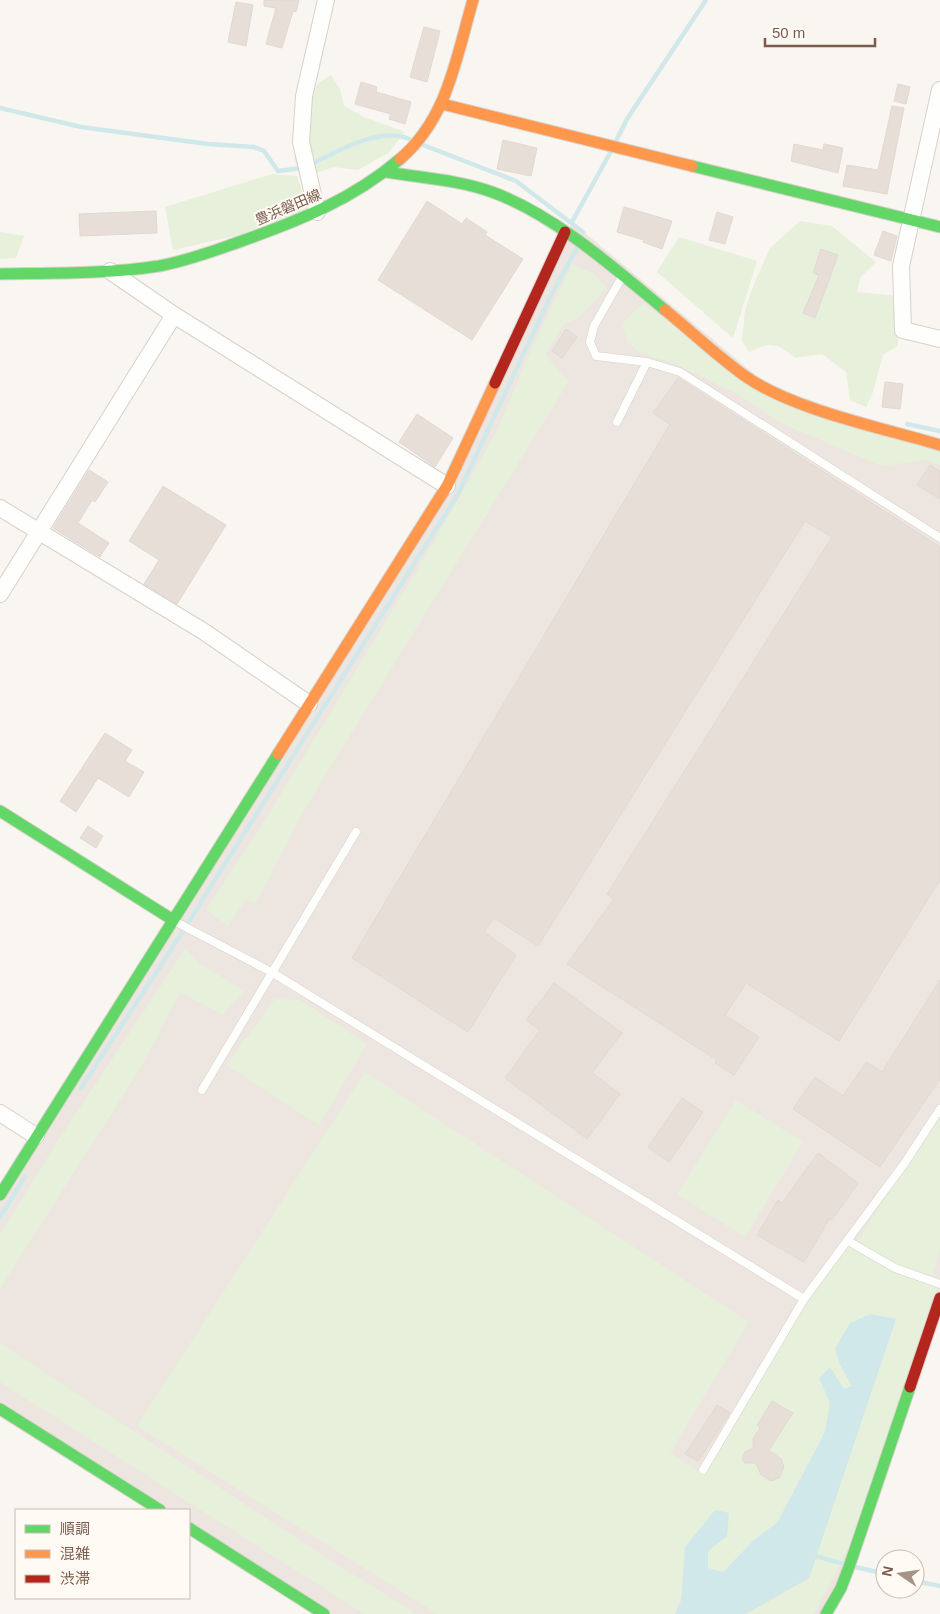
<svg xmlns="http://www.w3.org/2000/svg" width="940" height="1614" font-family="Arial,'Noto Sans JP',sans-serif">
  <rect width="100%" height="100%" fill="#f9f5f0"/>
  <!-- industrial -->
  <path fill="#ede5e0" d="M572 222 777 393 940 445V1297L826 1614H324L189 1528V1510H160L0 1409V1201L447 486Z"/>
  <!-- green -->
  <g fill="#e7f0db">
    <path d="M331 75 340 89 344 106 364 117 405 132 388 153 358 170 334 167 313 174 297 166 294 158 303 122 317 84Z"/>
    <path d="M272 174 297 176 308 210 248 233 173 250 165 207Z"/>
    <path d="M800 221 832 226 876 262 860 278 857 292 896 296 898 346 883 355 873 392 866 407 850 400 846 372 822 354 795 358C775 342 772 342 749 352L742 341 745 310 752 289 770 248Z"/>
    <path d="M0 232 24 236 16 258 0 259Z"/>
    <path d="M679 237 757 261 733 338 657 272Z"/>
    <path d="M572 264 593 273 607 288 577 319 565 323 545 355 569 381 304 810 256 903 245 900 228 926 206 910 267 817 429 550 497 431 530 352Z"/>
    <path d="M643 303 753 380 940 445V466L928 460 881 466 783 424 737 394 671 362 642 354 627 342 622 324Z"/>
    <path d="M185 949 202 965 244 991 223 1015 180 992 142 1066 0 1289V1234L57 1142Z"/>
    <path d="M275 999 300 1000 367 1044 319 1125 226 1065Z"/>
    <path d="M365 1072 749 1322 663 1465 671 1453 700 1472 808 1297 848 1241 881 1265 930 1281 938 1287 852 1543 814 1614H746L809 1578 896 1318 852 1386 844 1389 830 1403 825 1432 777 1523 759 1536 724 1572 708 1568V1551L727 1536 729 1513 715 1510 675 1614H438L137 1426Z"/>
    <path d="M736 1100 803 1142 745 1237 677 1194Z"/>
    <path d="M940 1109V1251L933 1275 895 1268 855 1244 908 1164Z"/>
    <path d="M0 1343 336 1564 417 1614H364L0 1382Z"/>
  </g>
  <!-- water -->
  <path fill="#d0e8ea" d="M871 1314 896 1319 809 1578 746 1614H675L681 1601 685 1547 715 1510 729 1513 727 1536 708 1551V1568L723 1572 754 1540 777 1523 825 1432 830 1403 819 1378 830 1367 844 1389 852 1386 840 1365 835 1348 850 1323Z"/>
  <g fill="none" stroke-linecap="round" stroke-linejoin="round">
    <!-- stream -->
    <g stroke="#d0e8ea" stroke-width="4.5">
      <path d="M0 108 81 127 208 144 254 147 264 151 278 171 303 168"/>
      <path d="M617 139 627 119 706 0"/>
      <path d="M423 145 516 181 583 232"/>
      <path d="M310 165C336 152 379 126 409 139"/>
      <path d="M572 222 610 153"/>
      <path d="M907 424 940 431"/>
      <path d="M81 1088 174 945 458 494 551 295 577 248"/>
      <path d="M0 1217 25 1177"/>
      <path d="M812 1555 844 1564"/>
      <path d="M856 1567 885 1574"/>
      <path d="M915 1581 940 1586"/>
    </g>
  </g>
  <!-- building -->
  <g fill="#e6ded7" stroke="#e2d8d2">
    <path d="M264 0H299L296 12 293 11 282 48 266 44 276 8 264 6Z"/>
    <path d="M236 2 253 5 246 46 228 42Z"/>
    <path d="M424 27 440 31 427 82 410 77Z"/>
    <path d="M361 82 377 87 376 92 411 102 405 124 389 119 391 114 355 104Z"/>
    <path d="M898 84 910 87 906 104 894 101Z"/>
    <path d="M892 106 904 108 887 194 843 186 847 165 878 170Z"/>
    <path d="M503 140 537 148 531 176 497 169Z"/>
    <path d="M794 144 823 150 824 144 843 148 838 173 791 161Z"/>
    <path d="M427 201 462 224 466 218 487 232 485 235 523 259 472 340 378 280Z"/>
    <path d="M624 207 672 221 662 249 643 242 644 240 617 232Z"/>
    <path d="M156 211 157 233 80 236 79 214Z"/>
    <path d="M717 212 733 217 725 244 709 240Z"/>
    <path d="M883 231 897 236 891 261 874 255Z"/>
    <path d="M821 249 838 255 815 318 803 313 819 275 813 273Z"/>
    <path d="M566 329 577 337 562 358 552 351Z"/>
    <path d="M678 378 940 547V880L839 1041 746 983 725 1015 759 1037 734 1075 715 1063 717 1060 567 964 614 899 607 894 832 537 805 521 538 946 494 918 484 932 516 955 468 1032 352 958 670 424 653 413Z"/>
    <path d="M885 382 903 384 900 409 882 407Z"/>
    <path d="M417 414 453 438 435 467 399 442Z"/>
    <path d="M930 465 940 471V499L917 485Z"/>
    <path d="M89 470 108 482 95 502 92 500 78 523 109 543 100 557 53 528Z"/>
    <path d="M163 486 226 525 177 604 144 584 159 560 129 541Z"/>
    <path d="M105 733 132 750 125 761 144 772 129 797 98 778 76 812 60 801Z"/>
    <path d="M88 826 103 836 96 848 80 838Z"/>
    <path d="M940 980V1079L880 1167 793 1109 815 1077 843 1096 866 1062 882 1072Z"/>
    <path d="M554 983 622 1033 592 1073 620 1094 587 1139 505 1078 540 1030 526 1020Z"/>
    <path d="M682 1098 703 1112 669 1162 648 1147Z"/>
    <path d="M818 1153 858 1183 832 1220 830 1218 804 1262 757 1235 778 1200 782 1203Z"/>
    <path d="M772 1401 793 1413 769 1450 781 1459 784 1467 779 1478 771 1481 761 1475 756 1463H745L742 1458 745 1452 753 1448V1439L760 1428 757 1425Z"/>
    <path d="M717 1405 730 1413 698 1461 685 1454Z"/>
  </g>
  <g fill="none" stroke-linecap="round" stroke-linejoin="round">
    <defs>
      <g id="lane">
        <path d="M622 277 594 326 590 342 596 356 647 362 680 372 940 538"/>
        <path d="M617 422 647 362"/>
        <path d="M176 922 273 973 804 1299"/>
        <path d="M202 1090 356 832"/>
        <path d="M848 1241 895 1268 940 1284"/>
        <path d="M703 1470 804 1299 904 1164 940 1109"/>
      </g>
      <g id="street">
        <path d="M940 90 901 266 903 330 940 339"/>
        <path d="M317 212 301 142 304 96 326 0"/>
        <path d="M110 271 174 315 447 486"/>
        <path d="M0 508 203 631 309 704"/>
        <path d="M0 594 174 315"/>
        <path d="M0 1113 36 1136"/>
      </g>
      <g id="fast">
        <path d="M692 166 940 227"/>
        <path d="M387 172C422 178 459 180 492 192 555 215 614 268 665 310"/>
        <path d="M0 274C53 273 107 274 159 266 187 261 213 251 239 242 298 221 352 200 400 159"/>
        <path d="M0 811 173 920"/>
        <path d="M0 1195 278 754"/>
        <path d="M0 1409 160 1510"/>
        <path d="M189 1528 324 1614"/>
        <path d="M826 1614 841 1588 849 1567 910 1387"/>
      </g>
      <g id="slow">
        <path d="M442 104 692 166"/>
        <path d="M400 159C448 118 456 58 473 0"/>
        <path d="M665 310C692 332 717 356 745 376 793 410 883 428 940 445"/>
        <path d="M278 754 447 486 495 383"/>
      </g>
      <g id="jam">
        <path d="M495 383 565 232"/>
        <path d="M910 1387 940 1298"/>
      </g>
    </defs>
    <!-- lane casing -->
    <use href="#lane" stroke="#d7d1cb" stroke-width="9"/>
    <!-- street casing -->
    <use href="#street" stroke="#d7d1cb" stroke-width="18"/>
    <!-- fast casing -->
    <use href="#fast" stroke="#d9d2cb" stroke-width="13"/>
    <!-- slow casing -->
    <use href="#slow" stroke="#d9d2cb" stroke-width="13"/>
    <!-- jam casing -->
    <use href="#jam" stroke="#d9d2cb" stroke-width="13"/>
    <!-- lane -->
    <use href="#lane" stroke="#fefefd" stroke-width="8"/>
    <!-- street -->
    <use href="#street" stroke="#fefefd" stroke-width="16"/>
    <!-- fast -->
    <use href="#fast" stroke="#63d668" stroke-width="11"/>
    <!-- slow -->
    <use href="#slow" stroke="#ff974d" stroke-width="11"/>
    <!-- jam -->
    <use href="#jam" stroke="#b3261e" stroke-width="11"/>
  </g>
  <g text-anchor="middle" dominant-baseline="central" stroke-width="4" stroke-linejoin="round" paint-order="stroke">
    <!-- street labels -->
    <g font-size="14" fill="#7a5c4d" stroke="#fffaf3">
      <text transform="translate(288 207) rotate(-23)">豊浜磐田線</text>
    </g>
  </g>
  <!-- legend -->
  <rect x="15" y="1509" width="175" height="90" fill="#fffaf3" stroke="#cabbb1"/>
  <rect x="25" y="1525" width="25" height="8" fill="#63d668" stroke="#cabbb1"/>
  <text x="60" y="1534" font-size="15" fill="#7a5c4d">順調</text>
  <rect x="25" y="1550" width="25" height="8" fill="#ff974d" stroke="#cabbb1"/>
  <text x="60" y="1559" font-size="15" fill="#7a5c4d">混雑</text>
  <rect x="25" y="1575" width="25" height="8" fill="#b3261e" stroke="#cabbb1"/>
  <text x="60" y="1584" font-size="15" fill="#7a5c4d">渋滞</text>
  <!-- north arrow -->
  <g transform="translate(900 1574) rotate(283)"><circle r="24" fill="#fffaf3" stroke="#cabbb1"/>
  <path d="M0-4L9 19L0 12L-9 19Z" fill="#a69286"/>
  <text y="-8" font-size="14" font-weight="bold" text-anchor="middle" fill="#7a5c4d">N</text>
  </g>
  <!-- scale -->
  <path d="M765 38v8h110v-8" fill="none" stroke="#7a5c4d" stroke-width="2.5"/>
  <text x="772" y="38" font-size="15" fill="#7a5c4d" stroke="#fffaf3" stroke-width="4" paint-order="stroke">50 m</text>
</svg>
